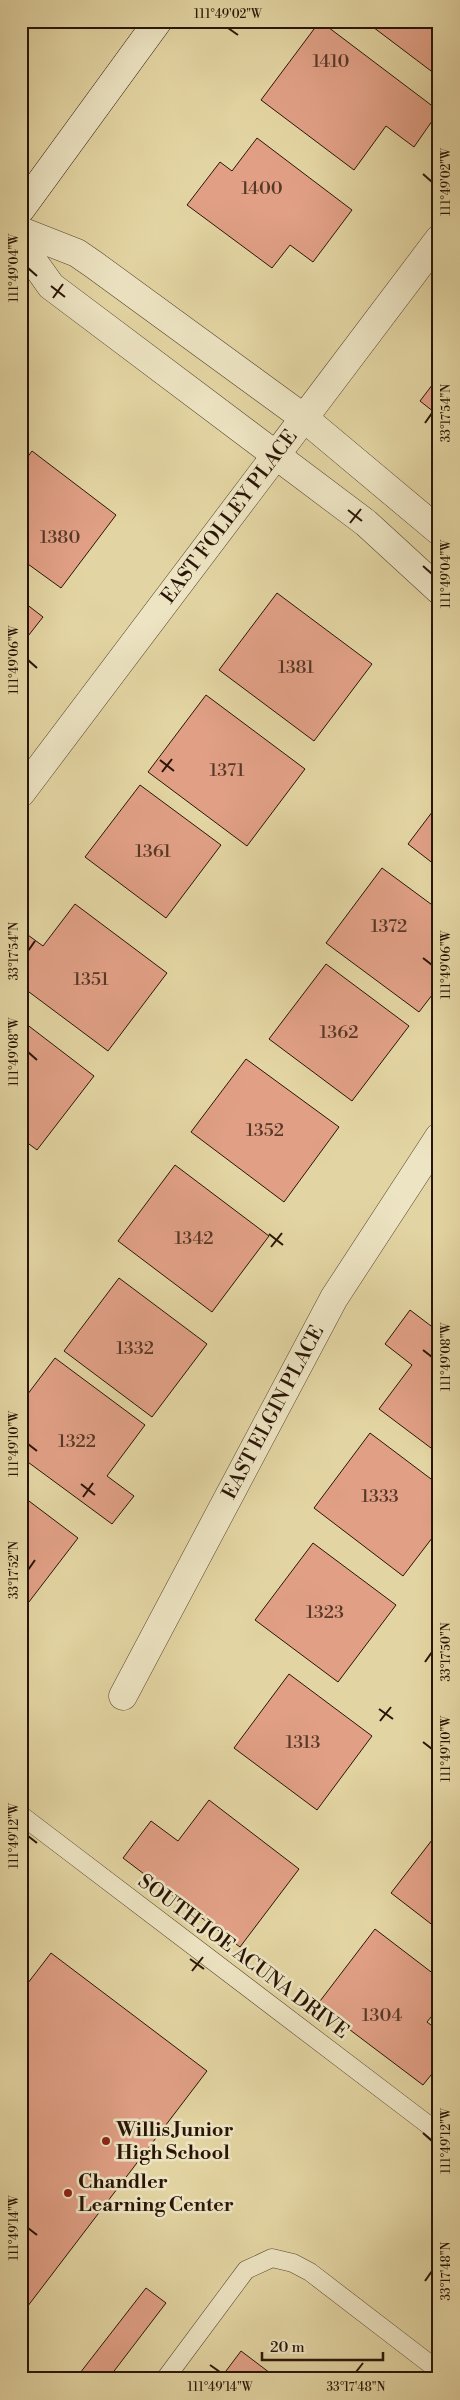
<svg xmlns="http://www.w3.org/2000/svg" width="460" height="2400" font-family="'Libre Bodoni',serif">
  <rect width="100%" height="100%" fill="#e3d5a3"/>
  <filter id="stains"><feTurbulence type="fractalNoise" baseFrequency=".004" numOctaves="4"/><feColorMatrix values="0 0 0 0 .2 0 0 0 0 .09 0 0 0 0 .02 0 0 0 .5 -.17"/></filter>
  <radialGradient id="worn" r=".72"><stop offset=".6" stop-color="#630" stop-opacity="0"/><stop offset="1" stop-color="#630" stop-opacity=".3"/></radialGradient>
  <!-- building -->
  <g fill="#e1a086" stroke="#291506">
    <path d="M320 21 439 111 414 147 386 126 354 170 261 100Z"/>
    <path d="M365 21H439V77Z"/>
    <path d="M257 138 352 210 313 262 290 245 272 268 187 205 220 162 232 171Z"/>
    <path d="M439 376V416L420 401Z"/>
    <path d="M32 451 116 515 61 588 21 559V466Z"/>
    <path d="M277 593 372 664 314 741 219 670Z"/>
    <path d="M21 600 43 617 21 645Z"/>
    <path d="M206 695 305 769 247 846 148 772Z"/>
    <path d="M140 785 221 845 166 918 85 857Z"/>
    <path d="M439 803V868L408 844Z"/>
    <path d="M382 868 439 910V986L419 1012 326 943Z"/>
    <path d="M75 904 167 973 108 1051 21 986V930L43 946Z"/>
    <path d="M326 964 409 1026 352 1101 269 1039Z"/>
    <path d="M21 1020 94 1076 37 1150 21 1138Z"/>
    <path d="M246 1059 339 1127 284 1202 191 1132Z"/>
    <path d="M175 1165 269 1236 212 1312 118 1241Z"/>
    <path d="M119 1278 207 1344 152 1417 64 1351Z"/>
    <path d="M410 1310 439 1332V1454L379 1409 412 1365 385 1344Z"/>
    <path d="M55 1358 145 1425 107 1476 134 1496 112 1524 21 1457V1403Z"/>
    <path d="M370 1433 439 1485V1529L403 1576 314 1508Z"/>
    <path d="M21 1495 78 1538 22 1611 21 1610Z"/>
    <path d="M313 1543 396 1605 338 1682 255 1620Z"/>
    <path d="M289 1674 372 1736 317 1810 234 1748Z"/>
    <path d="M209 1800 299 1869 240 1947 123 1858 151 1821 178 1841Z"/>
    <path d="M439 1831V1930L391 1893Z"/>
    <path d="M375 1929 439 1978V2007L427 2022 439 2031V2065L423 2085 317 2005Z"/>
    <path d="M51 1953 207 2071 21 2315V1992Z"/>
    <path d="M146 2288 166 2303 108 2379H87L80 2373Z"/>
    <path d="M241 2351 278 2379H220Z"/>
  </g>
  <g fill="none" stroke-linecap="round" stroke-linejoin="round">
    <defs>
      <g id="lane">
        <path d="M21 1815 439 2133"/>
        <path d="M165 2379 246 2270 272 2258 293 2263 310 2272 439 2371"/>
      </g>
      <g id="street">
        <path d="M21 231 77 253 93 264 304 418 439 531"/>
        <path d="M21 244 51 286 366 523 439 590"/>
        <path id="s1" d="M21 793 439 239"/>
        <path id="s2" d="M123 1696 334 1298 439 1137"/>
      </g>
      <path id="secondary" d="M21 209 158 21"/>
    </defs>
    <!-- lane casing -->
    <use href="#lane" stroke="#58452d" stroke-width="19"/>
    <!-- street casing -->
    <use href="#street" stroke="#58452d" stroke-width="29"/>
    <!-- secondary casing -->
    <use href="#secondary" stroke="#291506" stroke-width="29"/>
    <!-- lane -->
    <use href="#lane" stroke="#ede4c3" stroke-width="18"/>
    <!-- street -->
    <use href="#street" stroke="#ede4c3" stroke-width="28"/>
    <!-- secondary -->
    <use href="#secondary" stroke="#ede4c3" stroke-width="28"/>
  </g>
  <!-- ticks -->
  <path fill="none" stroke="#291506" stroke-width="2" d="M228 28 238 35M423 174 432 182M28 268 37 276M51 286 65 297M53 298 63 284M425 423 432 413M348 510 362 521M350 523 361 509M423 566 432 574M28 660 37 668M160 760 174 771M162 772 172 759M28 951 35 941M423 958 432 965M28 1052 37 1060M269 1234 283 1245M271 1247 282 1233M423 1350 432 1357M28 1444 37 1451M81 1484 95 1495M83 1497 93 1483M28 1570 35 1560M425 1662 432 1652M379 1709 393 1719M380 1721 391 1707M423 1742 432 1749M28 1836 37 1843M190 1959 204 1969M192 1971 203 1957M423 2133 432 2141M28 2228 37 2235M425 2281 432 2271M210 2365 220 2372M356 2372 363 2363"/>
  <!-- markers -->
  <g fill="#8f2418" stroke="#ede4c3" stroke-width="2">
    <circle cx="106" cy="2141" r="5"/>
    <circle cx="68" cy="2193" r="5"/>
  </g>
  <g text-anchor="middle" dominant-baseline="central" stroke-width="5" stroke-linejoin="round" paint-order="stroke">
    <!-- number labels -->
    <g font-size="18" fill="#573826">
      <text x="331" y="61">1410</text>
      <text x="262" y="188">1400</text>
      <text x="60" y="537">1380</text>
      <text x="296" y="667">1381</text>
      <text x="227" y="770">1371</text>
      <text x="153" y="851">1361</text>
      <text x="389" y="926">1372</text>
      <text x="91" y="979">1351</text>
      <text x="339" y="1032">1362</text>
      <text x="265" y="1130">1352</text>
      <text x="194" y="1238">1342</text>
      <text x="135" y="1348">1332</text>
      <text x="77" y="1441">1322</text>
      <text x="380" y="1496">1333</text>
      <text x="325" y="1612">1323</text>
      <text x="303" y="1742">1313</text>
      <text x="382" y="2015">1304</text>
    </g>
    <!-- street labels -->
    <g font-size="20" fill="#291506" stroke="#ede4c3">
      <text stroke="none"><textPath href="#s1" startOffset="346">EAST FOLLEY PLACE</textPath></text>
      <text stroke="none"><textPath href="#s2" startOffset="321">EAST ELGIN PLACE</textPath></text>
      <text transform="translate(243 1957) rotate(37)">SOUTH JOE ACUNA DRIVE</text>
    </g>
    <!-- poi labels -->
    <g font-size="20" font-weight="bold" fill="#291506" stroke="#ede4c3" text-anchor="start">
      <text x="116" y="2130">Willis Junior<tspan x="116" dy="23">High School</tspan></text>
      <text x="78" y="2182">Chandler<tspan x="78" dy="23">Learning Center</tspan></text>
    </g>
  </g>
  <!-- margin -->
  <rect width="460" height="2400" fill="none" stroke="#e3d5a3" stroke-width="55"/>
  <!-- scale -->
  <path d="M262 2352v8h121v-8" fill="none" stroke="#291506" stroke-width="2.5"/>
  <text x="270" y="2352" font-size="15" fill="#291506" stroke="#ede4c3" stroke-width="4" paint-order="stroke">20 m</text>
  <rect x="28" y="28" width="404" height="2344" fill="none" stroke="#291506" stroke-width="2"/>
  <g font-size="12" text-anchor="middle" fill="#291506">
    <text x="228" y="18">111°49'02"W</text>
    <text transform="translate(446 182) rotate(-90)" y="4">111°49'02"W</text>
    <text transform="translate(14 268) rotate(-90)" y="4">111°49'04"W</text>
    <text transform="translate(446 413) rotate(-90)" y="4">33°17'54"N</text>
    <text transform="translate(446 574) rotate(-90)" y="4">111°49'04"W</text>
    <text transform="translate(14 660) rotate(-90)" y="4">111°49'06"W</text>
    <text transform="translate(14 951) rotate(-90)" y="4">33°17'54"N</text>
    <text transform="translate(446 965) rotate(-90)" y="4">111°49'06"W</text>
    <text transform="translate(14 1052) rotate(-90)" y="4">111°49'08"W</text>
    <text transform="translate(446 1357) rotate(-90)" y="4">111°49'08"W</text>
    <text transform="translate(14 1444) rotate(-90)" y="4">111°49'10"W</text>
    <text transform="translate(14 1570) rotate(-90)" y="4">33°17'52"N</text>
    <text transform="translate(446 1652) rotate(-90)" y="4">33°17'50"N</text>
    <text transform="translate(446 1749) rotate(-90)" y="4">111°49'10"W</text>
    <text transform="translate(14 1836) rotate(-90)" y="4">111°49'12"W</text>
    <text transform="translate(446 2141) rotate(-90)" y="4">111°49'12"W</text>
    <text transform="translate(14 2228) rotate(-90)" y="4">111°49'14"W</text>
    <text transform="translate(446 2271) rotate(-90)" y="4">33°17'48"N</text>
    <text x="220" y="2391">111°49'14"W</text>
    <text x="356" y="2391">33°17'48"N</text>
  </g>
  <rect width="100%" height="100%" filter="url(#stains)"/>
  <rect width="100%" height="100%" fill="url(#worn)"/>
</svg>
